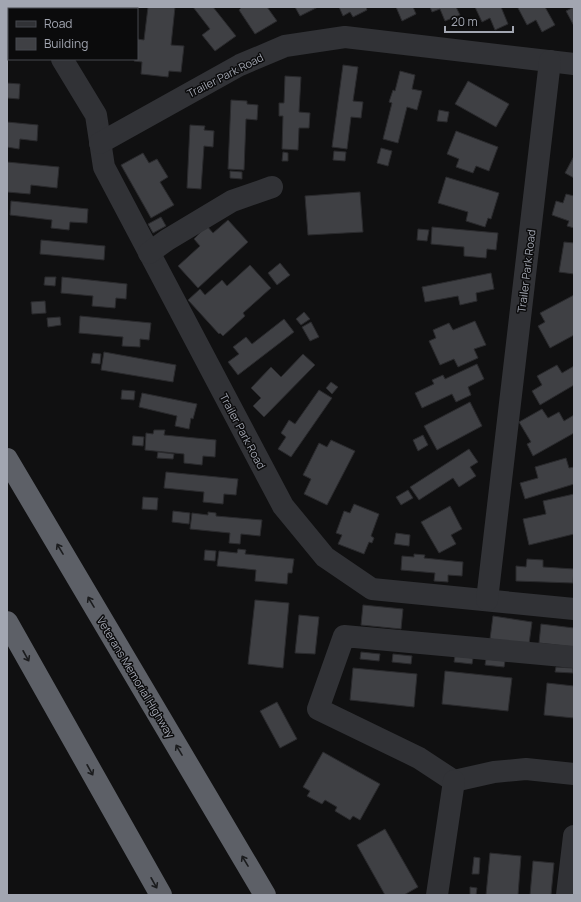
<svg xmlns="http://www.w3.org/2000/svg" width="581" height="902" font-family="Manrope,sans-serif">
  <rect width="100%" height="100%" fill="#101011"/>
  <!-- building -->
  <g fill="#3f4044" stroke="#2a2a2d">
    <path d="M87 7H135L134 9H86Z"/>
    <path d="M148 7H175L171 45 184 46 181 72 169 71 168 77 141 74 142 62 134 61 135 59H137V39L144 40Z"/>
    <path d="M193 7H213L236 36 215 51 202 35 210 29Z"/>
    <path d="M242 7H267L277 21 255 34 239 10Z"/>
    <path d="M295 7H318L300 16Z"/>
    <path d="M339 7H366L367 10 353 17 350 12 343 16Z"/>
    <path d="M396 7H413L416 14 402 21Z"/>
    <path d="M430 7H456L460 15 445 21 440 9 432 12Z"/>
    <path d="M475 7H501L508 24 495 30 490 18 482 22Z"/>
    <path d="M520 7H545L555 25 542 32 536 20 527 25 518 8Z"/>
    <path d="M574 7V26L566 11Z"/>
    <path d="M343 65 358 67 353 101 363 102 361 118 351 117 347 149 332 147Z"/>
    <path d="M400 71 415 75 412 89 422 91 417 110 407 107 398 143 383 139 392 103 389 102 393 90 395 91Z"/>
    <path d="M285 76 301 77 299 112 310 113 309 128H299L298 150 282 149 283 116H279V103H284Z"/>
    <path d="M468 81 509 104 496 127 455 104Z"/>
    <path d="M7 83 20 84 19 99 7 98Z"/>
    <path d="M231 100 247 101V104L258 105 257 120 246 119 244 170 228 169Z"/>
    <path d="M439 110 449 112 447 122 437 121Z"/>
    <path d="M7 122 38 125 37 141 20 139 19 149 7 147Z"/>
    <path d="M190 125 205 126 204 130 214 131 213 147 204 146 201 189 187 188Z"/>
    <path d="M456 131 498 147 489 171 476 166 473 173 456 167 459 159 447 154Z"/>
    <path d="M381 148 392 151 388 166 377 163Z"/>
    <path d="M334 151 346 152 345 161 333 160Z"/>
    <path d="M283 152 288 153V161H282Z"/>
    <path d="M143 153 149 163 157 159 168 177 160 182 174 205 151 218 121 165Z"/>
    <path d="M574 156V178L565 173Z"/>
    <path d="M7 162 59 167 57 188 31 185 30 194 7 192Z"/>
    <path d="M230 171 242 172V179L230 178Z"/>
    <path d="M446 177 499 193 491 219 488 218 485 227 466 221 468 212 438 203Z"/>
    <path d="M360 192 363 232 308 235 305 196Z"/>
    <path d="M566 194 574 196V228L567 226 569 221 552 215 556 201 563 203Z"/>
    <path d="M11 201 88 209 87 223 70 222 69 230 51 228 52 220 10 215Z"/>
    <path d="M161 217 166 226 153 233 148 224Z"/>
    <path d="M228 220 248 242 198 288 178 266 200 246 194 239 207 226 213 233Z"/>
    <path d="M432 227 498 233 496 250 487 249 486 258 464 256V247L431 244Z"/>
    <path d="M418 229 429 230 427 241 417 240Z"/>
    <path d="M41 240 105 246 104 260 40 254Z"/>
    <path d="M564 242 574 243V274L559 272Z"/>
    <path d="M280 263 290 275 277 285 268 273Z"/>
    <path d="M250 265 271 288 243 313 245 316 223 336 220 333 219 334 188 300 200 289 205 295 222 280 227 286Z"/>
    <path d="M491 273 494 289 476 293 477 301 460 305 458 296 425 302 422 287Z"/>
    <path d="M45 277H56L55 286 44 285Z"/>
    <path d="M62 277 127 284 126 299 116 298 115 308 92 306 93 296 61 293Z"/>
    <path d="M574 295V335L550 348 538 326 545 322 540 313Z"/>
    <path d="M45 301 46 313 32 314 31 302Z"/>
    <path d="M304 312 310 319 301 325 296 319Z"/>
    <path d="M80 316 151 323 149 340 140 339V347L122 346 123 337 79 333Z"/>
    <path d="M60 317 61 325 48 327 47 318Z"/>
    <path d="M284 319 294 332 238 375 228 362 239 354 233 347 246 337 252 344Z"/>
    <path d="M475 321 486 345 474 349 478 358 458 367 454 359 440 365 429 341 436 338 433 330 449 323 453 330Z"/>
    <path d="M311 322 319 337 310 341 302 327Z"/>
    <path d="M104 352 176 365 173 382 101 370Z"/>
    <path d="M93 353 101 354 100 364 91 363Z"/>
    <path d="M303 354 315 365 264 417 253 406 261 398 251 388 271 367 281 377Z"/>
    <path d="M477 364 484 379 468 387 471 395 456 402 452 394 422 408 415 393 434 384 432 380 443 375 445 379Z"/>
    <path d="M557 365 562 373 574 366V385L540 405 532 391 542 385 537 376Z"/>
    <path d="M331 382 338 387 332 394 326 388Z"/>
    <path d="M122 390 135 391 134 400 121 399Z"/>
    <path d="M319 390 332 398 291 457 278 449 286 437 281 433 289 420 295 424Z"/>
    <path d="M142 393 197 404 193 419 191 418 189 429 175 426 177 416 139 407Z"/>
    <path d="M470 402 482 426 437 450 424 426Z"/>
    <path d="M542 409 548 418 559 412 564 421 574 415V433L533 456 527 444 531 442 519 422Z"/>
    <path d="M154 430H165L164 435 216 440 215 457 203 456 202 465 184 463V454L145 450 146 433 153 434Z"/>
    <path d="M423 435 428 445 418 451 413 440Z"/>
    <path d="M133 436 144 437 143 446 132 445Z"/>
    <path d="M331 440 355 451 327 505 304 494 311 479 303 475 319 443 327 447Z"/>
    <path d="M469 449 478 462 470 467 476 476 459 487 453 478 419 500 410 487Z"/>
    <path d="M158 452 174 454 173 459 157 458Z"/>
    <path d="M566 458 569 468 574 467V484L525 499 520 483 538 478 535 467Z"/>
    <path d="M166 472 238 479 236 495 224 494 223 504 203 502 204 492 164 488Z"/>
    <path d="M408 490 413 498 401 505 396 497Z"/>
    <path d="M574 494V534L529 545 523 519 546 514 543 501Z"/>
    <path d="M143 497 158 498 157 510 142 509Z"/>
    <path d="M354 504 379 514 371 536 374 538 372 543 369 542 364 554 338 544 342 535 336 533 344 511 350 513Z"/>
    <path d="M450 506 462 529 451 535 456 544 439 553 421 522Z"/>
    <path d="M173 511 190 513 189 524 172 522Z"/>
    <path d="M208 512 216 513V516L262 520 260 536 241 534 240 544 229 543 230 533 190 529 192 513 208 515Z"/>
    <path d="M396 533 410 535 409 546 394 544Z"/>
    <path d="M238 549 246 550 245 554 294 559 292 573H288L287 584 255 581 256 570 217 566 219 551 237 553Z"/>
    <path d="M205 550 216 551 215 561 204 560Z"/>
    <path d="M414 554 425 555 424 558 463 562 462 576 448 575V582L434 581 435 573 401 570 402 556 414 557Z"/>
    <path d="M527 559 543 560V567L574 569 573 583 516 581V566L526 567Z"/>
    <path d="M255 600 289 603 283 668 248 664Z"/>
    <path d="M363 605 403 609 401 629 361 625Z"/>
    <path d="M299 615 319 617 315 654 295 653Z"/>
    <path d="M493 616 532 622 529 644 490 639Z"/>
    <path d="M541 624 574 628V647L539 643Z"/>
    <path d="M361 652 380 654 379 661 360 659Z"/>
    <path d="M393 654 412 656 411 664 392 662Z"/>
    <path d="M455 656 473 658 472 664 454 662Z"/>
    <path d="M486 659 505 661 504 667 485 665Z"/>
    <path d="M556 667 573 668V673L555 672Z"/>
    <path d="M353 668 417 674 414 707 350 700Z"/>
    <path d="M445 671 512 678 508 711 442 704Z"/>
    <path d="M547 683 574 686V718L544 715Z"/>
    <path d="M277 702 297 739 280 748 260 711Z"/>
    <path d="M323 752 380 784 360 820 353 816 350 820 335 811 337 807 325 800 322 804 307 796 310 791 303 787Z"/>
    <path d="M385 829 418 887 404 895H385L357 845Z"/>
    <path d="M490 853 521 856 518 895H486Z"/>
    <path d="M474 857 480 858 479 874H472Z"/>
    <path d="M533 861 554 863 551 895H530Z"/>
    <path d="M470 887 477 888 476 895H470Z"/>
  </g>
  <g fill="none" stroke-linecap="round" stroke-linejoin="round">
    <!-- minor -->
    <g stroke="#313236" stroke-width="22">
      <path d="M31 7 32 9"/>
      <path d="M62 59 96 115 104 167 283 506 325 557 372 589 574 609"/>
      <path d="M100 143 240 65 285 46 345 37 574 64"/>
      <path d="M149 253 167 240 232 201 272 187"/>
      <path d="M487 600 550 61"/>
      <path d="M454 781 419 758 318 709 344 636 574 657"/>
      <path d="M454 781 494 772 526 769 574 774"/>
      <path d="M437 895 454 781"/>
      <path d="M567 895 574 836"/>
    </g>
    <!-- highway -->
    <g stroke="#5d6067" stroke-width="22">
      <path d="M7 459 265 895"/>
      <path d="M7 622 161 895"/>
    </g>
  </g>
  <!-- one-way arrows -->
  <defs><path id="oneway-shaft" d="M-6 0H5M1.5-3L5.5 0L1.5 3" fill="none" stroke-width="1.6" stroke-linecap="round" stroke-linejoin="round"/></defs>
  <g stroke="#1b1c1e">
    <use href="#oneway-shaft" transform="translate(60 549) rotate(-121)"/>
    <use href="#oneway-shaft" transform="translate(91 602) rotate(-121)"/>
    <use href="#oneway-shaft" transform="translate(26 656) rotate(61)"/>
    <use href="#oneway-shaft" transform="translate(179 750) rotate(-121)"/>
    <use href="#oneway-shaft" transform="translate(90 770) rotate(61)"/>
    <use href="#oneway-shaft" transform="translate(245 861) rotate(-121)"/>
    <use href="#oneway-shaft" transform="translate(154 883) rotate(61)"/>
  </g>
  <g text-anchor="middle" dominant-baseline="central" stroke-width="3" stroke-linejoin="round" paint-order="stroke">
    <!-- street labels -->
    <g font-size="11" fill="#a2a6b1" stroke="#0b0b0c">
      <text transform="translate(225 75) rotate(-27)">Trailer Park Road</text>
      <text transform="translate(526 271) rotate(-83)">Trailer Park Road</text>
      <text transform="translate(243 431) rotate(62)">Trailer Park Road</text>
      <text transform="translate(136 677) rotate(59)">Veterans Memorial Highway</text>
    </g>
  </g>
  <!-- border -->
  <rect width="581" height="902" fill="none" stroke="#a2a6b1" stroke-width="16"/>
  <!-- legend -->
  <rect x="8" y="8" width="130" height="52" fill="#0b0b0c" stroke="#47494e"/>
  <rect x="16" y="21" width="20" height="6" fill="#313236" stroke="#47494e"/>
  <text x="44" y="28" font-size="12" fill="#a2a6b1">Road</text>
  <rect x="16" y="38" width="20" height="12" fill="#3f4044" stroke="#47494e"/>
  <text x="44" y="48" font-size="12" fill="#a2a6b1">Building</text>
  <!-- scale -->
  <path d="M445 26v6h68v-6" fill="none" stroke="#a2a6b1" stroke-width="2"/>
  <text x="451" y="26" font-size="12" fill="#a2a6b1" stroke="#0b0b0c" stroke-width="3" paint-order="stroke">20 m</text>
</svg>
